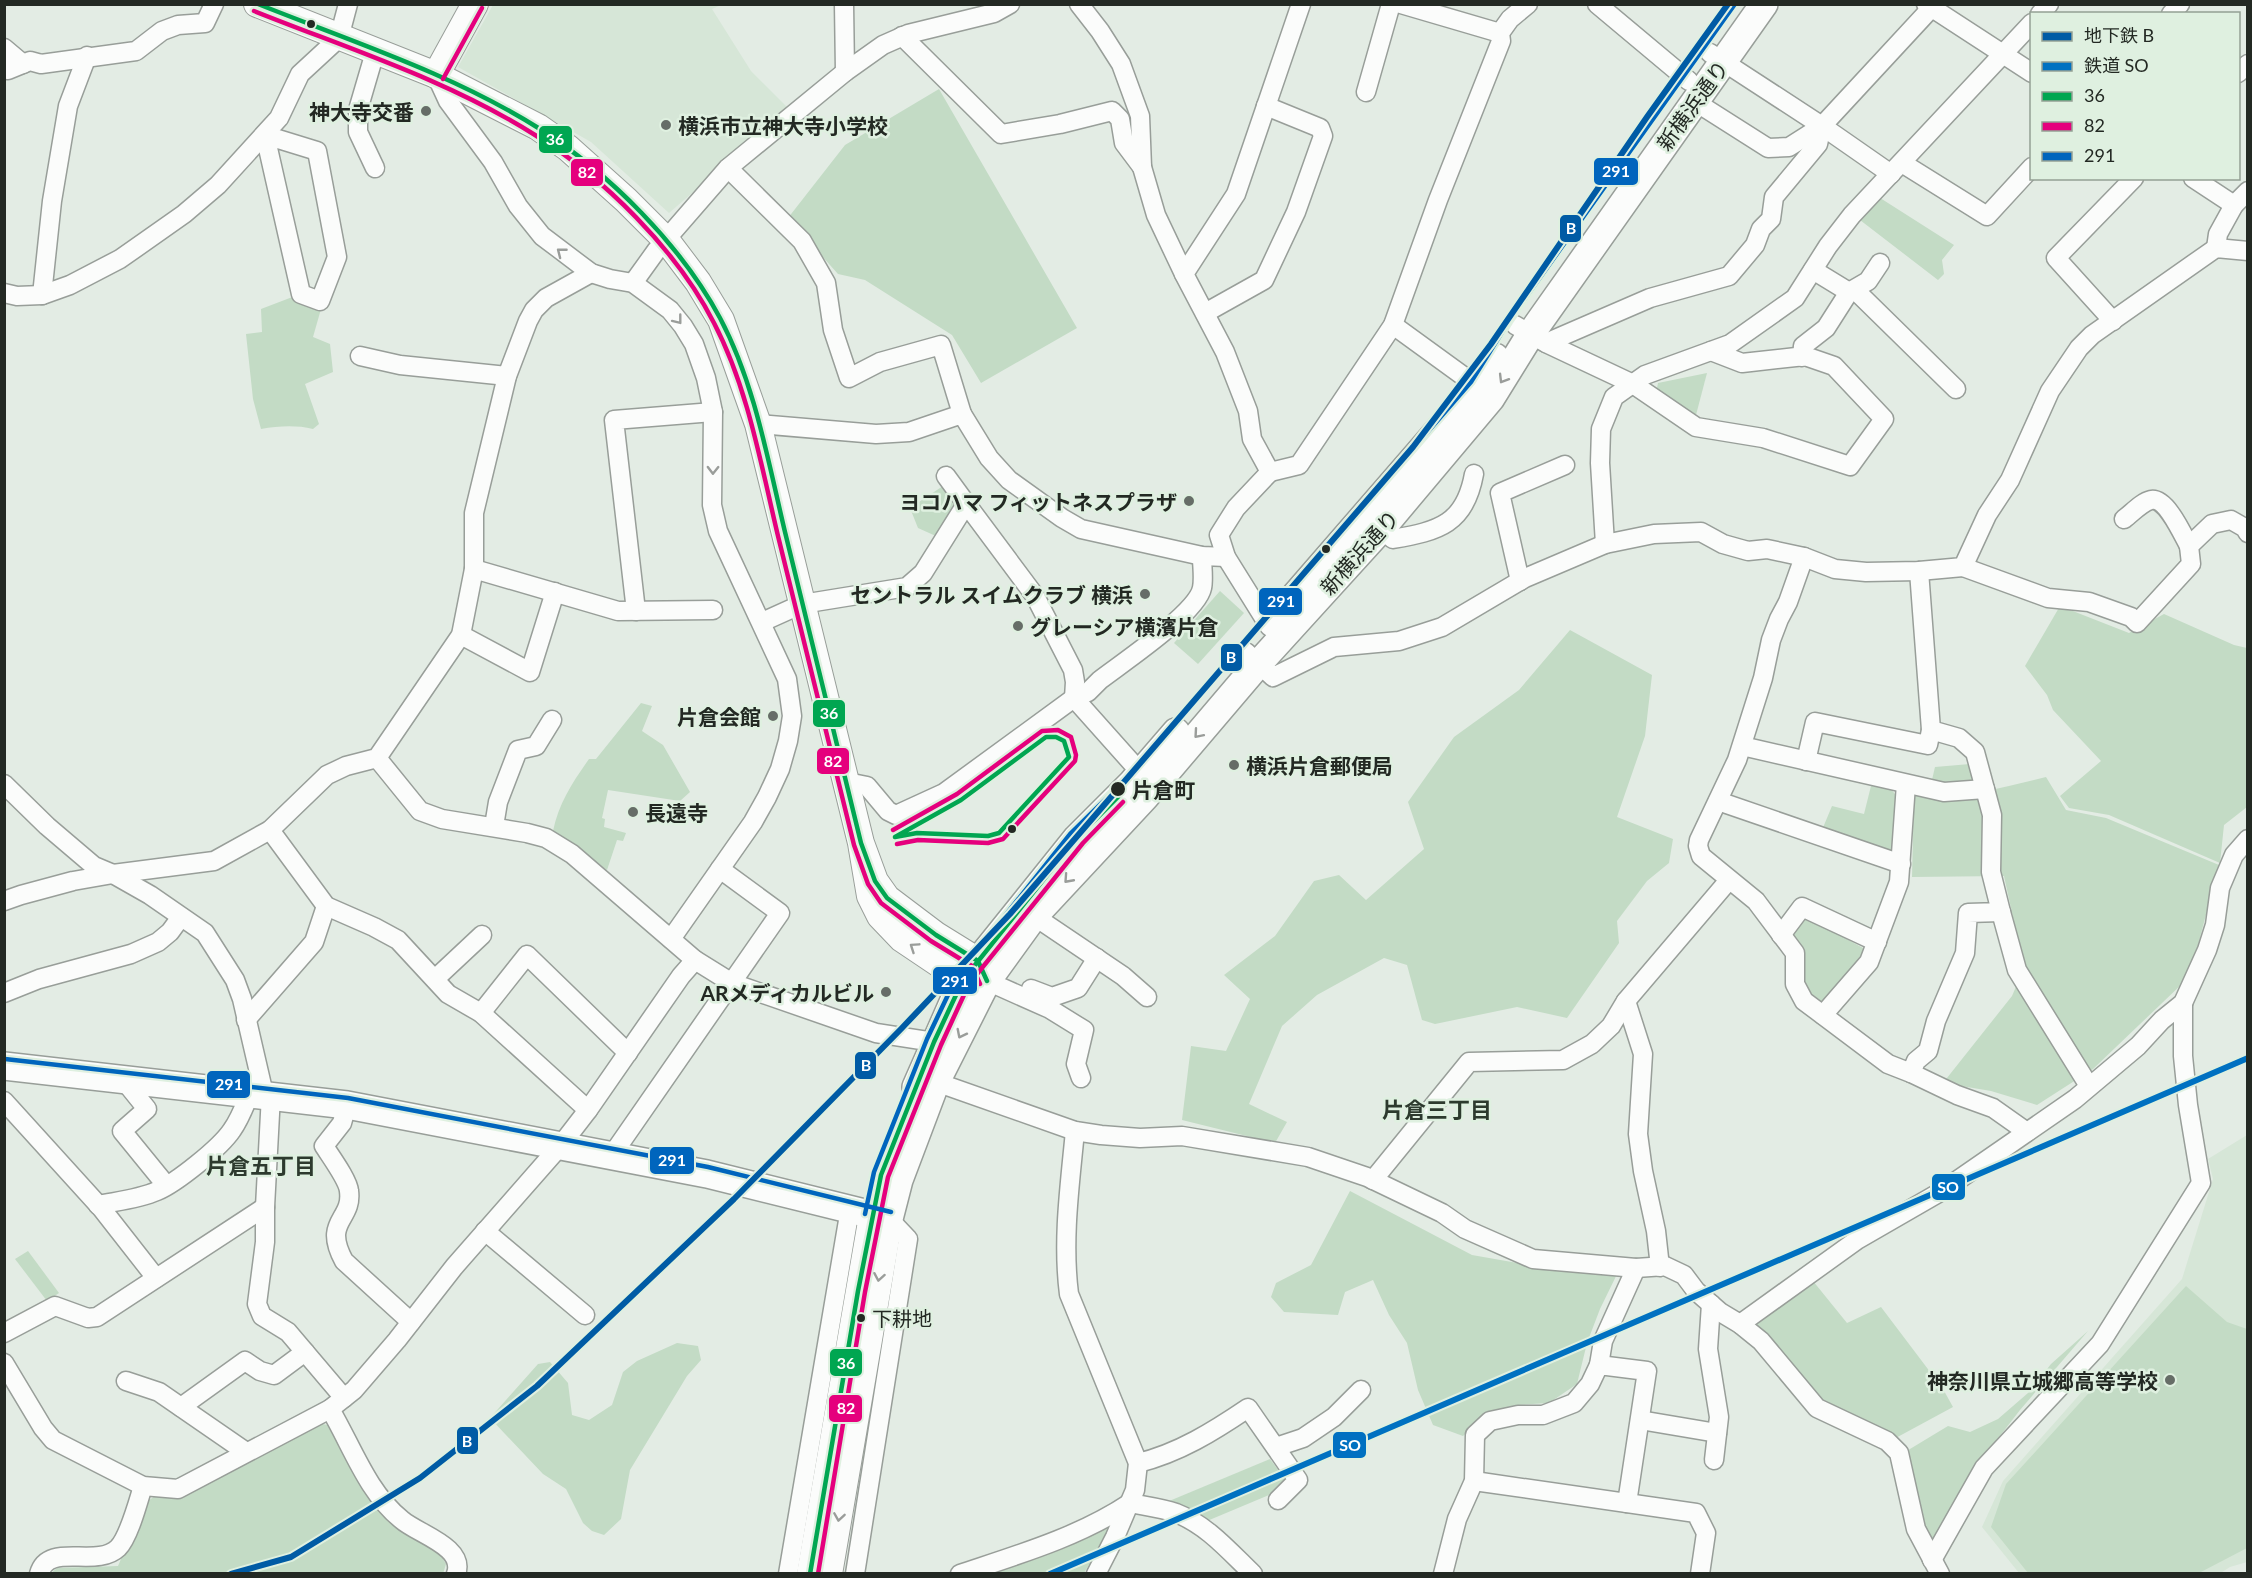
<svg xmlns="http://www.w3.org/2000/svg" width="2252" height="1578" font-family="Lato,'Noto Sans JP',sans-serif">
  <rect width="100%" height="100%" fill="#e3ece4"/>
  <!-- built -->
  <g fill="#d6e6d7">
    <path d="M493 5H721L712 9 751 71 789 109 669 213 591 142 458 67Z"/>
    <path d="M2247 1135V1562L2230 1567 2219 1574 2019 1573 1982 1527 2003 1481 2182 1279 2213 1179 2208 1159Z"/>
  </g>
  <!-- green -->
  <g fill="#c3dbc5">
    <path d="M939 89 1077 328 981 383 952 335 865 280 838 274 788 218 845 145Z"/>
    <path d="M1877 196 1954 245 1942 260 1944 274 1938 280 1860 220Z"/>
    <path d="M295 296 321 309 313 337 330 344 333 372 305 384 319 424 313 429C296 425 279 426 261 429L253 399 246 334 262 332 261 309Z"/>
    <path d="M1707 373 1696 415 1656 393 1658 383Z"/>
    <path d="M946 484 959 504 938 537 918 528 910 508Z"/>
    <path d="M1220 591 1244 613 1198 664 1174 643Z"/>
    <path d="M2060 606 2129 633 2164 614 2234 645 2247 648V807L2224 825 2220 863 2109 815 2069 808 2060 796 2101 761 2053 710 2047 695 2025 666Z"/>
    <path d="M1570 630 1652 675 1645 736 1617 817 1673 839 1669 863 1647 881 1617 921 1619 943 1567 1018 1517 1007 1435 1024 1422 1020 1407 965 1384 958 1317 995 1282 1026 1249 1104 1287 1122 1275 1143 1182 1120 1191 1046 1226 1051 1250 999 1224 975 1275 936 1314 881 1339 875 1366 900 1424 849 1408 802 1454 737 1519 690Z"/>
    <path d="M641 703 652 706 642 731 663 745 690 792 680 801 608 790 602 818 605 819 604 827 626 833 623 841 617 840 607 870 553 831C559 803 572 783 589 759H596Z"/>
    <path d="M1970 764 1975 781 1931 784 1935 767Z"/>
    <path d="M2046 777 2066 810 2106 818 2219 865 2198 945 2183 983 2093 1069 2037 1105 1991 1091 1943 1083 2012 996 2024 968 2004 876 1912 877 1914 795C1961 799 2001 788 2046 777Z"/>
    <path d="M1871 786 1890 788 1899 799 1895 851 1890 852 1822 830 1832 806 1864 814Z"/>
    <path d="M1801 914 1863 948 1865 956 1820 1007 1805 997 1788 933Z"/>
    <path d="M1350 1191 1472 1255 1534 1266 1620 1268 1600 1309 1587 1343 1577 1384 1549 1403 1518 1405 1486 1414 1463 1436 1433 1425 1418 1390 1407 1343 1389 1315 1373 1280 1345 1292 1338 1315 1284 1312 1271 1297 1276 1283 1311 1265Z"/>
    <path d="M28 1251 59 1293 47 1301 15 1259Z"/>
    <path d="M1813 1281 1847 1323 1881 1307 1943 1389 1953 1407 1892 1440 1820 1404 1752 1325Z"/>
    <path d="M2186 1286 2227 1322 2247 1329V1548L2199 1573H2028L1991 1527 2006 1484Z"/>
    <path d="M2088 1331 2020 1410 1979 1463 1937 1539 1929 1540 1905 1452 1948 1426 1970 1432 1998 1419 2028 1393 2051 1364Z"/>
    <path d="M677 1343 698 1346 701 1360 687 1376 630 1470 621 1519 604 1535 592 1531 583 1523 566 1489 543 1474 490 1418 538 1364 550 1362 568 1383 572 1415 589 1420 612 1405 623 1372 637 1361Z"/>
    <path d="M317 1423 328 1425 369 1497 387 1519 437 1549 446 1564 443 1574H50L57 1568 118 1566 145 1503 155 1496 183 1497Z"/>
    <path d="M1270 1459 1288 1483 1274 1493 1207 1521 1162 1504Z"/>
    <path d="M1107 1527 1110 1530 1084 1573 977 1574Z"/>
  </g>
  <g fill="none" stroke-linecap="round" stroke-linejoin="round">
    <defs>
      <g id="street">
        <path d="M844 4 845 72"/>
        <path d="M1079 4 1100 31 1121 64 1140 116 1142 167 1156 215 1184 274"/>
        <path d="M1301 4 1236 194 1184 274 1225 352 1248 411 1252 439 1270 472 1299 465 1393 325 1438 200 1501 41 1500 33 1510 19 1528 4"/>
        <path d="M1401 4 1500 33"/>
        <path d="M1597 4 1689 81"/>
        <path d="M1926 4 2032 73"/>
        <path d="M2040 14 2049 4"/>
        <path d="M2171 14 2180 4"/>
        <path d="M902 36 1001 134 1060 124 1112 111 1120 119 1124 143 1142 167"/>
        <path d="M4 48 23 64"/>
        <path d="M1710 53 1822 126 1891 174"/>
        <path d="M4 69 8 70 30 61 41 64 136 51 162 31 178 25 205 23 214 4"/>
        <path d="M2238 73 2248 64"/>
        <path d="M436 75 448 101 493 162 518 206 542 236 591 273 610 279 633 283 670 310 683 326 694 344 706 378 713 412 712 505 718 531 787 679 792 716 788 741 780 769 767 797 753 822 671 939"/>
        <path d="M1366 92 1391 4"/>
        <path d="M1694 101 1768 148 1789 147 1822 126 1935 4"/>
        <path d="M265 135 317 151 337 257 320 301 301 294Z"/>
        <path d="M1902 163 1987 216 2032 167"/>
        <path d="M375 168 358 132V110L375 52"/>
        <path d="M728 168 802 241 826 283 833 330 849 378 880 362 941 345 962 414"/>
        <path d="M2193 178 2234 205 2218 234 2216 248"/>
        <path d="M2234 205 2248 191"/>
        <path d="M1813 270 1849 292 1868 281 1880 263"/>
        <path d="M633 283 656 251 728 168 845 72 883 45 908 34 994 13 1010 4"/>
        <path d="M1855 290 1956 389"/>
        <path d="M4 293 17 296 42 295 70 285 120 259 184 214 218 185 279 118 300 74 339 38 348 4"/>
        <path d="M42 295 52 201 68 106 87 56"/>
        <path d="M1205 313 1264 280 1296 212 1323 136 1320 128 1266 106"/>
        <path d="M2113 321 2056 258 2134 178"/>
        <path d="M1393 325 1477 386"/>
        <path d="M1515 325 1546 343 1633 384 1696 427 1763 438 1850 466 1884 419 1834 366 1805 356 1742 363 1711 351"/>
        <path d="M1546 343 1650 298 1729 276 1755 245 1761 229 1771 219 1774 197 1818 144 1822 126"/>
        <path d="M360 356 400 365 507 376"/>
        <path d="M1802 357 1803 346 1826 328 1849 292"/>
        <path d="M758 424 876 434 909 432 962 414 989 458 1009 480 1062 518 1081 529 1202 556 1226 557"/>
        <path d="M1270 472 1236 508 1219 535 1226 557 1269 626 1277 632"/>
        <path d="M965 502 1035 596 1073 670 1075 682 1074 698 1140 772"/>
        <path d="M2124 519C2132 513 2142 502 2151 500 2166 497 2183 535 2189 546"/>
        <path d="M1381 529 1393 539C1439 531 1465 524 1474 474"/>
        <path d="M1605 544 1600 463 1601 429 1614 397 1645 375 1730 344 1795 298 1828 246 1852 215 2032 23"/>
        <path d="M1804 557 1788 602 1779 619 1771 640 1763 678 1737 760 1699 840 1698 846 1701 856 1756 901 1795 953V984L1804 1001 1888 1064 1911 1073"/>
        <path d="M1963 567 2048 598 2089 602 2131 617 2137 623 2191 564 2189 546 2212 524 2231 520 2245 528 2248 533"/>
        <path d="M474 569 618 611 713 610"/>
        <path d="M1919 571 1931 730 1959 738 1975 752 1992 815 1991 872 2001 912 1968 913 1965 953 1936 1021 1928 1051 1916 1061 1911 1073 1957 1095 1993 1108 2027 1132"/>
        <path d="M1520 581 1500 493 1565 465"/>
        <path d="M636 611 614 420 713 412"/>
        <path d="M762 622 802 604 907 587 923 573 963 509 965 502 946 476"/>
        <path d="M461 635 530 672 555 592"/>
        <path d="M1246 652 1273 677 1334 647 1399 641 1442 627 1525 578 1605 544 1654 534 1701 532 1723 544 1748 551 1767 549 1804 557 1835 569 1866 572 1919 571 1963 567 1987 515 2010 480 2050 391 2079 348 2092 335 2216 248 2248 251"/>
        <path d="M1742 746 1944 792 1985 789"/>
        <path d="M377 758 420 811 442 819 527 833 546 838 572 854 695 960 732 983 876 1033 934 1042"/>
        <path d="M1806 761 1815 722 1928 745 1931 730"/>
        <path d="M4 784 47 826 94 866 113 874 150 895 205 933 235 980 242 999 264 1094"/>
        <path d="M847 788 857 784 867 786 888 811 896 815 944 793 1074 698 1088 692 1100 680C1122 663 1197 613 1202 588 1204 579 1202 566 1202 556"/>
        <path d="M1718 801 1901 864"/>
        <path d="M494 826 498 802 518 750 536 746 552 720"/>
        <path d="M270 830 326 906 374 927 398 940 448 994 481 1013 588 1110"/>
        <path d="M4 901 21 895 73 881 113 874 214 861 270 830 327 775 346 766 377 758 461 635 474 569V513L507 376 528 321 534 310 546 298 591 273"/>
        <path d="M2001 912 2017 970 2089 1086"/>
        <path d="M1034 916 1123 976 1147 997"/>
        <path d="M1781 935 1802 907 1877 942"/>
        <path d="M435 979 482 935"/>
        <path d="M987 981 1050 1009 1084 1030 1076 1064 1081 1078"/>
        <path d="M1031 989 1052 997 1078 988 1097 958"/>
        <path d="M4 993 39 979 131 954 158 942 170 932 181 917"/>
        <path d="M1626 1001 1643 1054 1638 1134 1643 1171 1656 1231 1660 1267"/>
        <path d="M481 1013 527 955 628 1053"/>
        <path d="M1823 1015 1869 962 1899 882 1906 784"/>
        <path d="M246 1020 314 942 326 906"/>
        <path d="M122 1078 147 1109 122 1131 166 1185"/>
        <path d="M936 1082 1075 1131 1101 1135 1140 1138 1182 1136 1308 1157 1367 1177 1442 1213 1465 1229 1533 1259 1636 1268 1665 1266 1684 1275 1696 1291 1720 1312 1740 1324 1761 1341 1817 1408 1887 1441 1899 1453 1916 1529 1940 1574"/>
        <path d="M271 1095 265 1207V1242L257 1304 262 1316 288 1332 344 1398"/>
        <path d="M4 1101 102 1209 156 1278"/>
        <path d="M347 1105 342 1123 324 1146C331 1157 348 1180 349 1191 353 1221 322 1220 344 1261L411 1322"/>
        <path d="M1075 1131C1070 1184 1062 1240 1069 1294L1138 1463 1135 1490 1115 1537 1096 1574"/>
        <path d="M612 1155 780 913 720 869"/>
        <path d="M1373 1180 1469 1062 1563 1060 1592 1044 1611 1026 1626 1001 1729 880"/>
        <path d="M98 1205C118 1201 139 1199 157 1191 176 1183 220 1148 232 1130 240 1119 245 1105 250 1093"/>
        <path d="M485 1231 585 1315"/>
        <path d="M1711 1304 1708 1349 1719 1417 1714 1460"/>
        <path d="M1740 1324 1857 1240 1942 1191 2075 1099 2138 1046 2162 1020 2183 1003 2207 950 2215 925 2220 888 2234 855 2248 839"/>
        <path d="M4 1333 55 1306 88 1318 97 1317 265 1207"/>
        <path d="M4 1363 43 1428 53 1440 143 1486 178 1489 330 1409 354 1390 397 1340 454 1267 561 1145 588 1110 681 976 695 960"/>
        <path d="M1599 1365 1603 1341 1636 1268"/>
        <path d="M126 1381 159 1392 246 1452"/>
        <path d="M181 1407 245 1361 260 1371 274 1375 305 1352"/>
        <path d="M330 1409C352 1446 367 1492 402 1520 418 1534 466 1547 456 1574"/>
        <path d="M1640 1420 1717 1433"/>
        <path d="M1276 1447 1303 1438 1334 1417 1361 1390"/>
        <path d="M1138 1463C1179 1453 1214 1431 1248 1408L1298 1480 1278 1500"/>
        <path d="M1474 1481 1696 1513 1706 1533 1700 1574"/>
        <path d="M1932 1560 1984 1468 2100 1344 2201 1183 2188 1105 2183 1056V1003"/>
        <path d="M39 1574C48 1541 96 1569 118 1548 129 1537 138 1502 143 1486"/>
        <path d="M788 1574 850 1209"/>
        <path d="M855 1574 908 1239 889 1219"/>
        <path d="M960 1574C1017 1555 1079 1537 1130 1503 1145 1506 1162 1508 1176 1513 1207 1525 1229 1551 1253 1574"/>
        <path d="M1443 1574 1457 1519 1474 1481 1475 1435 1490 1421 1518 1415H1543L1574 1403 1590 1384 1599 1365 1647 1371 1627 1503"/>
      </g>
      <g id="secondary">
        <path d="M257 4 436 75 538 127 568 148 626 200 667 241 698 282 721 320 758 424 861 843 870 896 880 916 902 939 963 980 987 981 978 961 936 935 887 898 875 881 861 843"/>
        <path d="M436 75 475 4"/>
        <path d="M810 1574 872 1216"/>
        <path d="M829 1574 889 1222"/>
      </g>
      <g id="primary">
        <path d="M1275 619 1477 386 1495 357"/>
        <path d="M4 1066 347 1105 707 1174 889 1219 899 1180 936 1082 987 981 1034 916 1145 797 1259 663 1381 529 1491 398 1530 335 1764 4"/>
        <path d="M916 1087 963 980 1077 838 1132 783 1176 732"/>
      </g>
    </defs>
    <!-- street casing -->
    <use href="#street" stroke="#989e99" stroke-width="21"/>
    <!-- secondary casing -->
    <use href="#secondary" stroke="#989e99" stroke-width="28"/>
    <!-- primary casing -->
    <use href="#primary" stroke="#989e99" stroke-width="30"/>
    <!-- street -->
    <use href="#street" stroke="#fbfcfb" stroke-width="18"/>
    <!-- secondary -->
    <use href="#secondary" stroke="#fbfcfb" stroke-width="26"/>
    <!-- primary -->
    <use href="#primary" stroke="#fbfcfb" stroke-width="27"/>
    <defs>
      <g id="bus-1">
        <path d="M258 4C353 42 453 74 540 129 610 174 681 245 720 318 755 384 768 461 785 532 810 636 835 740 861 843L875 881 887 898 936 935 978 961 987 981"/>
        <path d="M1046 737H1056L1064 741 1069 757 999 833 988 836 917 833 895 837 961 800Z"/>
        <path d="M810 1574 858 1291 881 1175 934 1042 963 980 1077 838 1118 797"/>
      </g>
      <g id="bus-2">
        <path d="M254 11C349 49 448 80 535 135 603 177 677 250 714 323 748 388 761 465 778 536 803 639 828 742 854 845L868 884 881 903 931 941 972 966 980 984"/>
        <path d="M443 79 482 8"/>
        <path d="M893 830 957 794 1042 731 1058 730 1071 737 1076 755 1075 761 1003 839 988 843 918 840 897 844"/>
        <path d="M818 1574 865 1292 888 1177 941 1045 969 984 1083 843 1123 802"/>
      </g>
      <g id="bus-3">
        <path d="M5 1059 348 1098 708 1167 891 1212"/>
        <path d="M865 1214 874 1172 927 1039 957 976 1071 833 1127 778 1471 382 1509 321 1735 4"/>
      </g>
    </defs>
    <!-- bus-1 casing -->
    <use href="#bus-1" stroke="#dff0e0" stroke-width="9"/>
    <!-- bus-2 casing -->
    <use href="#bus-2" stroke="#dff0e0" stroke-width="9"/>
    <!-- bus-3 casing -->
    <use href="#bus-3" stroke="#dff0e0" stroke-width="9"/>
    <!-- bus-1 -->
    <use href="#bus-1" stroke="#00a651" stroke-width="4.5"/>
    <!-- bus-2 -->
    <use href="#bus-2" stroke="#e5007d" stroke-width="4.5"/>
    <!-- bus-3 -->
    <use href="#bus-3" stroke="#0065bd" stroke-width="4.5"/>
    <defs>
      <path id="rail-1" d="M1050 1574 2248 1058"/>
    </defs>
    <!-- rail-1 casing -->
    <use href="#rail-1" stroke="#dff0e0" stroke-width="10"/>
    <!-- rail-1 -->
    <use href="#rail-1" stroke="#0071c1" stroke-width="6"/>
    <defs>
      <path id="metro-1" d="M231 1574 291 1557 420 1478 537 1386 734 1199 901 1029 1010 914 1413 447 1491 344 1647 117 1728 4"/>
    </defs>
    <!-- metro-1 casing -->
    <use href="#metro-1" stroke="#dff0e0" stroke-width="10"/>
    <!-- metro-1 -->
    <use href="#metro-1" stroke="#005ba5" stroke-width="6"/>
  </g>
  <!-- one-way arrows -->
  <defs><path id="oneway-chevron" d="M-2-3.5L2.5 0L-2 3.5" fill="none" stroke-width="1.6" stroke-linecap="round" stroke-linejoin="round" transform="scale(1.5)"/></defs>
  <g stroke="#9a9d9a">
    <use href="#oneway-chevron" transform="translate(561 252) rotate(-142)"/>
    <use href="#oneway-chevron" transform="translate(678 320) rotate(52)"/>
    <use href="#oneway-chevron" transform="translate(1503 379) rotate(121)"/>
    <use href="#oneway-chevron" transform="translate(713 470) rotate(91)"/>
    <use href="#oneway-chevron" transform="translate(1198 734) rotate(131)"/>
    <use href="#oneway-chevron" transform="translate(1068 879) rotate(132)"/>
    <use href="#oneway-chevron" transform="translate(914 947) rotate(-146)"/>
    <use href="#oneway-chevron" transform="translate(961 1034) rotate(117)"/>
    <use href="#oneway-chevron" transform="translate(879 1277) rotate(100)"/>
    <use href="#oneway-chevron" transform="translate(839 1517) rotate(99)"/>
  </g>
  <!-- markers -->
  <g fill="#232923" stroke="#dff0e0" stroke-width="2">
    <circle cx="311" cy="24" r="5"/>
    <circle cx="1326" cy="549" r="5"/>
    <circle cx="1118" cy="789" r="8"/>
    <circle cx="1012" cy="829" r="5"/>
    <circle cx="861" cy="1318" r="5"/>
  </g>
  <g fill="#666d67" stroke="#dff0e0" stroke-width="2">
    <circle cx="426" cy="111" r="6"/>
    <circle cx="666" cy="125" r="6"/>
    <circle cx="1189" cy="501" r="6"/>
    <circle cx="1145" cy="594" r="6"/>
    <circle cx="1018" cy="626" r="6"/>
    <circle cx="773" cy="716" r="6"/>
    <circle cx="1234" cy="765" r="6"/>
    <circle cx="633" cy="812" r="6"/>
    <circle cx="886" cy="992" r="6"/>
    <circle cx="2170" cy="1380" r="6"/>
  </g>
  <g text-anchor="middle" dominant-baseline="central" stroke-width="5" stroke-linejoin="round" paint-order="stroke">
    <!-- bus labels -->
    <g font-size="20" fill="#232923" stroke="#dff0e0" text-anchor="start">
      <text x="872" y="1318">下耕地</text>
    </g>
    <!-- street labels -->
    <g font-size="21" fill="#232923" stroke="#dff0e0">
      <text transform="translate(1692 105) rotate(-54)">新横浜通り</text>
      <text transform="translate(1359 552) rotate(-48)">新横浜通り</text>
    </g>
    <!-- poi labels -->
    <g font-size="21" font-weight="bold" fill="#232923" stroke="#dff0e0" text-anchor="end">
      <text x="414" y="111">神大寺交番</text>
      <text x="678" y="125" text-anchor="start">横浜市立神大寺小学校</text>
      <text x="1177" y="501">ヨコハマ フィットネスプラザ</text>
      <text x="1133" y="594">セントラル スイムクラブ 横浜</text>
      <text x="1030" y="626" text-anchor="start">グレーシア横濱片倉</text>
      <text x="761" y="716">片倉会館</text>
      <text x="1246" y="765" text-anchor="start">横浜片倉郵便局</text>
      <text x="645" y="812" text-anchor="start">長遠寺</text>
      <text x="874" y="992">ARメディカルビル</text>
      <text x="2158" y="1380">神奈川県立城郷高等学校</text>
    </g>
    <!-- stop labels -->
    <g font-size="21" font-weight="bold" fill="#232923" stroke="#dff0e0" text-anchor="start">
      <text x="1132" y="789">片倉町</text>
    </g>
    <!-- neighbourhood labels -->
    <g font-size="22" font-weight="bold" fill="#2d3a2e" stroke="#dff0e0">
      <text x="1437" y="1109">片倉三丁目</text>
      <text x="261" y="1165">片倉五丁目</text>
    </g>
  </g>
  <g stroke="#dff0e0" stroke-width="2">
    <rect x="538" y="125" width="35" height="29" rx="6" fill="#00a651"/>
    <rect x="1593" y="157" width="46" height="29" rx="6" fill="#0065bd"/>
    <rect x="570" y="158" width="34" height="29" rx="6" fill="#e5007d"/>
    <rect x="1559" y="214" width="23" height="29" rx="6" fill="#005ba5"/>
    <rect x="1258" y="587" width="45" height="29" rx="6" fill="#0065bd"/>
    <rect x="1220" y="643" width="23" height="29" rx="6" fill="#005ba5"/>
    <rect x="812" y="699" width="34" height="29" rx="6" fill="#00a651"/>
    <rect x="816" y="747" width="34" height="28" rx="6" fill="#e5007d"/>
    <rect x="932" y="966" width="46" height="29" rx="6" fill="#0065bd"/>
    <rect x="854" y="1051" width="23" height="29" rx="6" fill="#005ba5"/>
    <rect x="206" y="1070" width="45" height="29" rx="6" fill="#0065bd"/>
    <rect x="649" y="1146" width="46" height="29" rx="6" fill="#0065bd"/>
    <rect x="1931" y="1173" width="35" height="28" rx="6" fill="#0071c1"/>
    <rect x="829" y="1348" width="34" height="29" rx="6" fill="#00a651"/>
    <rect x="828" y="1394" width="35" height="29" rx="6" fill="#e5007d"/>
    <rect x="456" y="1426" width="23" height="29" rx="6" fill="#005ba5"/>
    <rect x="1332" y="1431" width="35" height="28" rx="6" fill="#0071c1"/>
  </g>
  <g font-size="16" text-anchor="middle" font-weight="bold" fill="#fff">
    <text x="555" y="145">36</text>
    <text x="1616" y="177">291</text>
    <text x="587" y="178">82</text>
    <text x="1571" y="234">B</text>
    <text x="1281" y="607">291</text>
    <text x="1231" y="663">B</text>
    <text x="829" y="719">36</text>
    <text x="833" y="767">82</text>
    <text x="955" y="987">291</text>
    <text x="866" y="1071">B</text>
    <text x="229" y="1090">291</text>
    <text x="672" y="1166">291</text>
    <text x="1948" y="1193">SO</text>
    <text x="846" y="1369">36</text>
    <text x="846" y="1414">82</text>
    <text x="467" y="1447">B</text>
    <text x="1350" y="1451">SO</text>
  </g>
  <!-- border -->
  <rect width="2252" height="1578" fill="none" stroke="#232923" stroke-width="12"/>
  <!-- legend -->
  <rect x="2030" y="12" width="210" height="168" fill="#dff0e0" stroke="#94a094" stroke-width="1.5"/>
  <rect x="2042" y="32" width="30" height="9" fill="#005ba5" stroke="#94a094" stroke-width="1.5"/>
  <text x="2084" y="42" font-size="18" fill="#232923">地下鉄 B</text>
  <rect x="2042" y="62" width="30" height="9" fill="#0071c1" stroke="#94a094" stroke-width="1.5"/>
  <text x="2084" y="72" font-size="18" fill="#232923">鉄道 SO</text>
  <rect x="2042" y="92" width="30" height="9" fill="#00a651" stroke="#94a094" stroke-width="1.5"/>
  <text x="2084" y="102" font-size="18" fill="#232923">36</text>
  <rect x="2042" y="122" width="30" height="9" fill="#e5007d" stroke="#94a094" stroke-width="1.5"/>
  <text x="2084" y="132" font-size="18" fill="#232923">82</text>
  <rect x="2042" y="152" width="30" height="9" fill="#0065bd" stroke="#94a094" stroke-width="1.5"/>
  <text x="2084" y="162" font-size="18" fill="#232923">291</text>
</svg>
